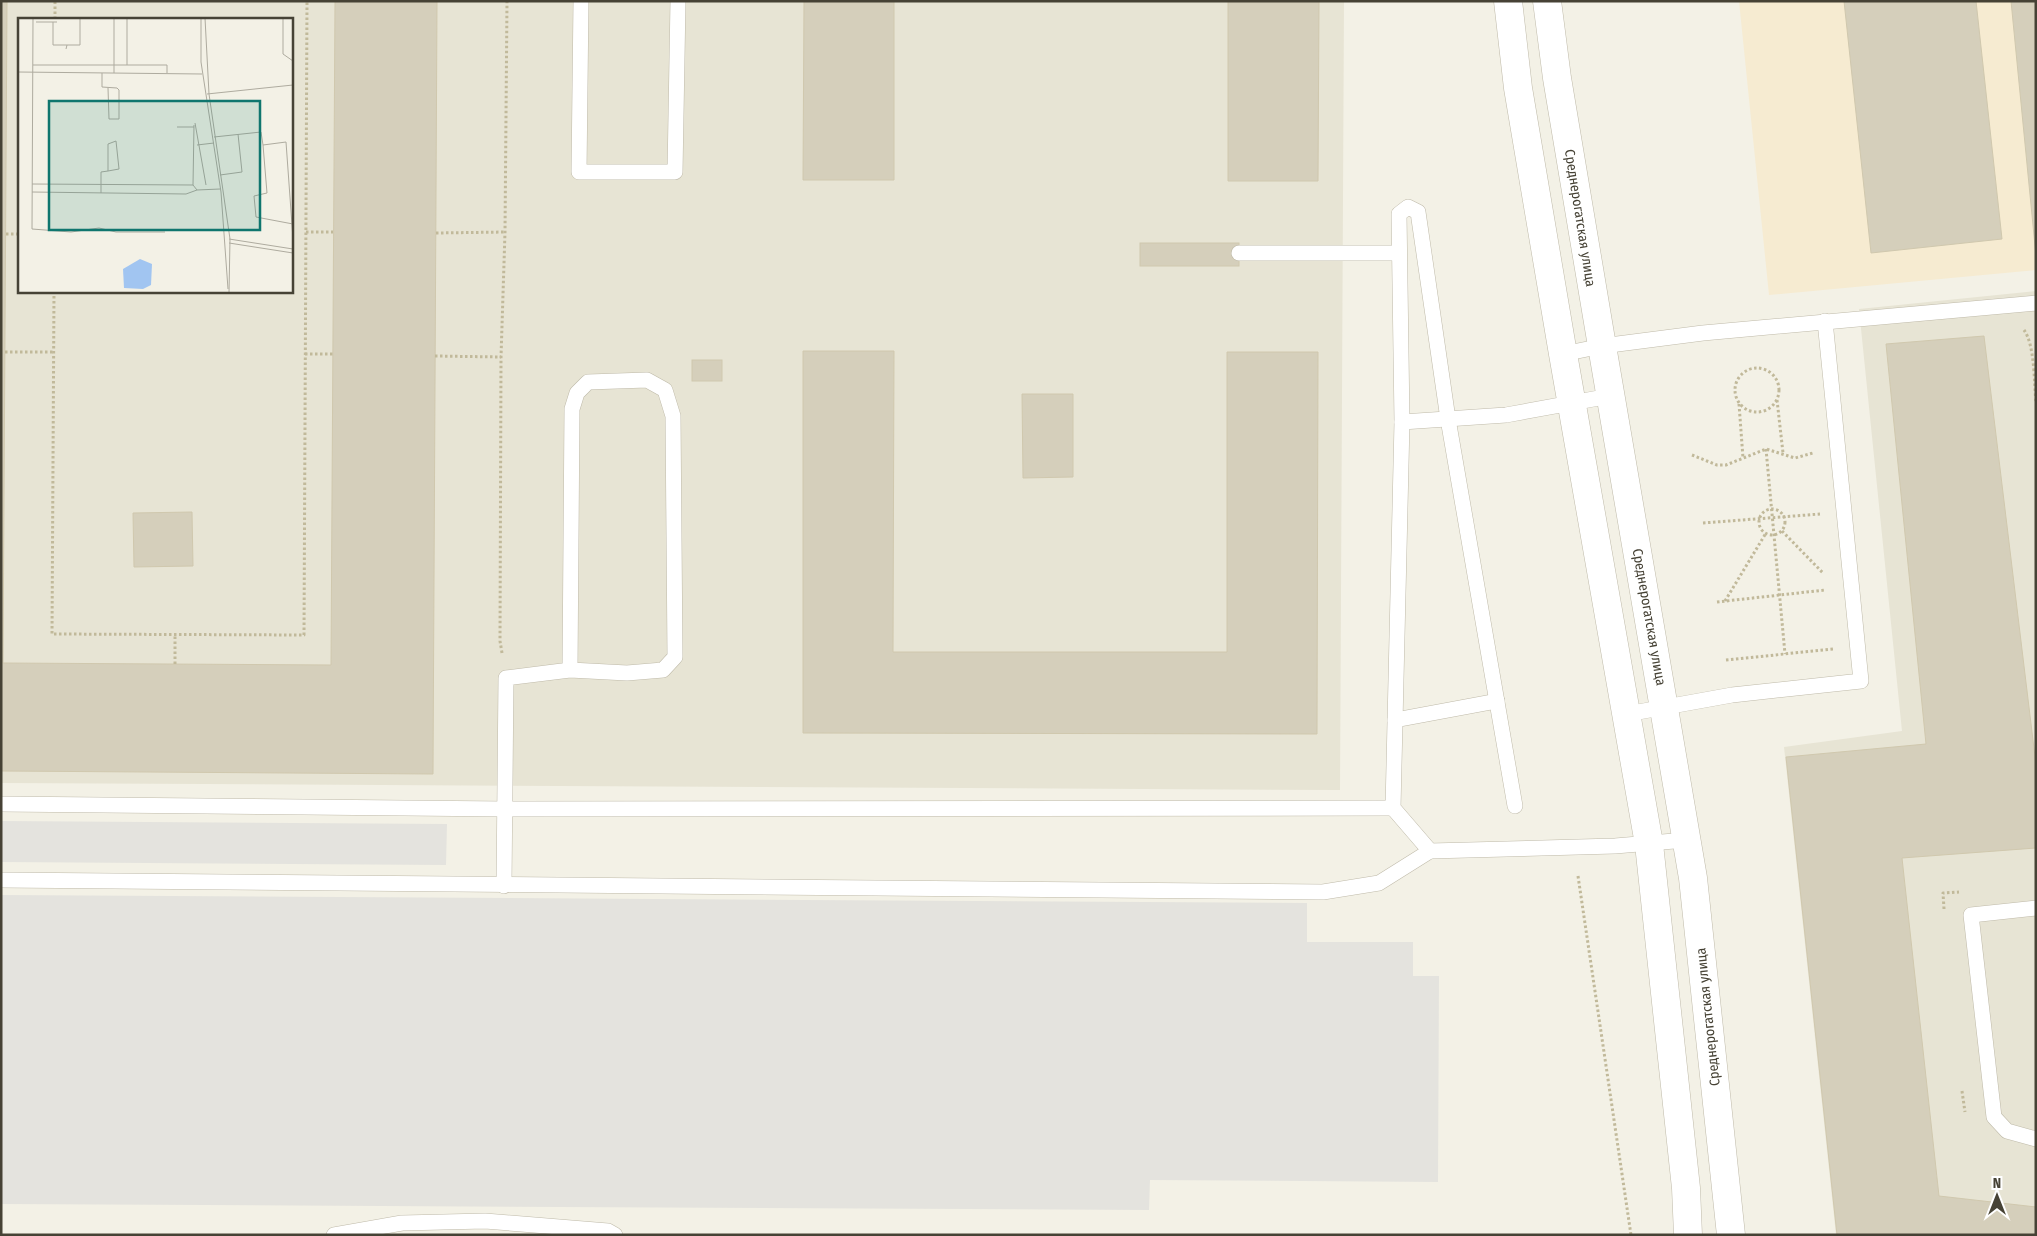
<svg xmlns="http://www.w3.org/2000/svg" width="2037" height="1236" font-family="'Fira Sans Condensed',sans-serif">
  <rect width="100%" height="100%" fill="#f3f1e6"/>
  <!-- residential -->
  <g fill="#e7e4d4" fill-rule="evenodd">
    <path d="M1 1H1344L1340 790 1 783ZM19 19H291V291H19Z"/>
    <path d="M2036 291V1235H1836L1784 747 1902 731 1859 309Z"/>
  </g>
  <!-- commercial -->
  <path fill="#f6ebd1" d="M1739 1H2036V270L1769 295Z"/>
  <!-- parking -->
  <g fill="#e4e3de">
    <path d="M1 821 447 824 446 865 1 862Z"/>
    <path d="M1 895 1307 903V942H1413V976H1439L1438 1182 1150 1180 1149 1210 1 1204Z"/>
  </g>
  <!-- building -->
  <g fill="#d5cfbb" stroke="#d0c8ae">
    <path d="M1 1H7L3 663 331 665 335 1H437L433 774 1 771Z"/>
    <path d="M804 1H894V180H803Z"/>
    <path d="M1228 1H1319L1318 181H1228Z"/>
    <path d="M1844 1H1976L2002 239 1871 253Z"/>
    <path d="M2011 1H2036V256Z"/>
    <rect x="1140" y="243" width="99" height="23"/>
    <path d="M1984 336 2036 765V848L1902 858 1939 1196 2036 1207V1235H1837L1786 757 1926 744 1886 344Z"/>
    <path d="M803 351H894L893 652H1227V352H1318L1317 734 803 733Z"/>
    <rect x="692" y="360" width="30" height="21"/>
    <path d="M1022 394H1073V477L1023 478Z"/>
    <path d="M192 512 193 566 134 567 133 513Z"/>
  </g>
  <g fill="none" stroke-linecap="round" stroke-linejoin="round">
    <defs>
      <g id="service">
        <path d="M581 1 579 172H675L678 1"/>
        <path d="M1239 253H1399"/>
        <path d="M1563 354 1602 346 1703 333 2036 303"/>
        <path d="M1402 422 1506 415 1610 396"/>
        <path d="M1627 714 1732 695 1861 681 1825 321"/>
        <path d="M1395 720 1497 701"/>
        <path d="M1 804 505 809 1393 808"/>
        <path d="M1515 806 1448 419 1418 212 1408 207 1399 214 1402 422 1393 808 1430 851 1615 846 1686 840"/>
        <path d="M1 880 1323 892 1379 883 1430 851"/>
        <path d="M504 886 506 678 570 670 572 409 577 393 588 382 647 380 665 390 673 416 675 657 663 670 627 673 570 670"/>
        <path d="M2036 908 1971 915 1994 1117 2007 1131 2036 1139"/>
        <path d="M334 1235 402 1223 485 1221 608 1231 615 1235"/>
      </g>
      <g id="tertiary">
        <path d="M1508 1 1518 88 1563 354 1649 844 1686 1188 1688 1235"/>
        <path d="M1547 1 1557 78 1602 346 1693 878 1731 1235"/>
      </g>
    </defs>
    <!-- service casing -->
    <use href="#service" stroke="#bfbaa9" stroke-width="16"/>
    <!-- tertiary casing -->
    <use href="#tertiary" stroke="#bfbaa9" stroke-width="29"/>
    <!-- path -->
    <g stroke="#c1b99a" stroke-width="3" stroke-dasharray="2.5 2.5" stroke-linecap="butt">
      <path d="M55 19V1"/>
      <path d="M306 232H333"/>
      <path d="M436 233 505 232"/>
      <path d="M6 234H19"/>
      <path d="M54 291 52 634 304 635 307 1"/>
      <path d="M2024 330C2035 345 2034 384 2036 403"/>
      <path d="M5 352H54"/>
      <path d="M305 354H333"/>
      <path d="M435 356 501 357"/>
      <circle cx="1757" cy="390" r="22"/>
      <path d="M1777 400 1783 453"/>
      <path d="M1739 404 1743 458"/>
      <path d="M1766 449 1785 654"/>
      <path d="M1692 455 1717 465H1726L1766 449 1795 458 1813 453"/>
      <circle cx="1772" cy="522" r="13"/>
      <path d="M1703 523 1820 514"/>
      <path d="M1782 531 1823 573"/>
      <path d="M1725 601 1766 533"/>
      <path d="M1717 602 1825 590"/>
      <path d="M502 653 500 641 501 357 505 232 507 1"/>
      <path d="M1726 660 1833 649"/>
      <path d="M175 664V634"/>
      <path d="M1578 876 1631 1235"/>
      <path d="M1944 909 1943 893 1959 892"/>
      <path d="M1962 1091 1965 1112"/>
    </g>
    <!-- service -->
    <use href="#service" stroke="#fff" stroke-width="15"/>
    <!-- tertiary -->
    <use href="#tertiary" stroke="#fff" stroke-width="28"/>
  </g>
  <g text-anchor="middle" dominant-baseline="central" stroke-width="5" stroke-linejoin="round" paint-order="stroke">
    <!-- street labels -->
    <g font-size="14" fill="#464235" stroke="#fff">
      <text transform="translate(1580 218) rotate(81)">Среднерогатская улица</text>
      <text transform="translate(1649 617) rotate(80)">Среднерогатская улица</text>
      <text transform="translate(1708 1017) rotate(-96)">Среднерогатская улица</text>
    </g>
  </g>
  <!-- overview -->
  <g transform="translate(18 18)">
    <rect width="275" height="275" fill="#f3f1e6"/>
    <path d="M122 241 134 246 133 267 125 271 106 270 105 251Z" fill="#a1c5f1"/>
    <path fill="none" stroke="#aeab9f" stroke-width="1" d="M15 0 14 211 53 214 81 210 98 214H147M96 0V55M183 0V44L203 174 210 271M187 0 191 76 212 221 211 275M265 0V36L275 43M18 4H39M35 4V27H49M48 31 49 27H62V0M15 47H149V55M109 47V0M0 54 184 56M84 55V69L99 70 101 72V101H91L90 70M189 76 275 67M177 105 188 167M159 109H176M196 119 243 114 245 127 268 124 275 221M179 127 196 125M245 127 249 175 236 178 238 199 275 206M202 157 224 154 220 116M14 166 175 167 179 172 202 171M175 167 176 107M14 174 168 176 179 172M83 175V154L90 153V126L98 123 101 151 90 153M211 221 275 231M211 225 275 235"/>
    <path fill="#0f766e" fill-opacity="0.15" stroke="#0f766e" stroke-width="2.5" d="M31 83H242V212H31Z"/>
    <rect width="275" height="275" fill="none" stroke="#464235" stroke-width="2.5"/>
  </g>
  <!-- border -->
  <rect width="2037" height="1236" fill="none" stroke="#464235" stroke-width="5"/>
  <!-- north arrow -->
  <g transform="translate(1997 1196)" stroke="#ffffff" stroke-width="4" paint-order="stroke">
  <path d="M0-4L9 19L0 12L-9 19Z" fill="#464235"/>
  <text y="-8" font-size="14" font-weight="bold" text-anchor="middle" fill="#464235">N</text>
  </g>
</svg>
